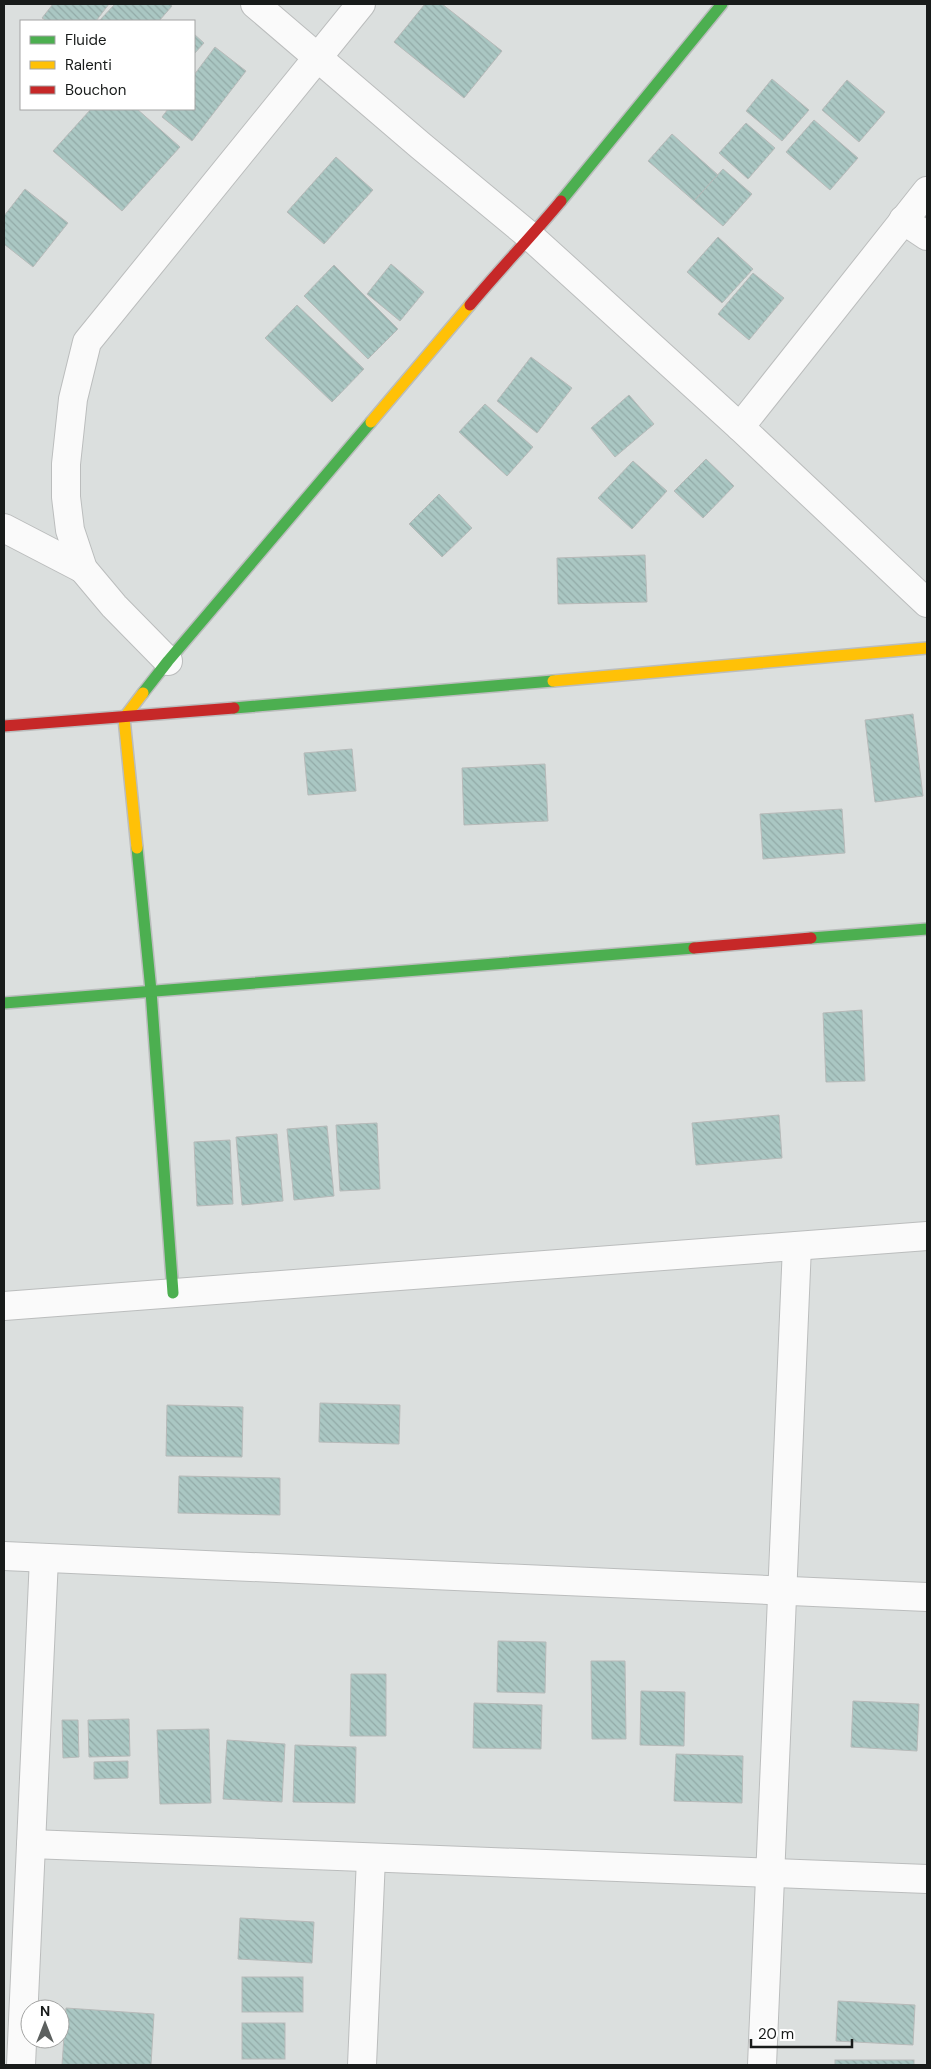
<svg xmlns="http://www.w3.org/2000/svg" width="931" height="2069" font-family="'DM Sans',sans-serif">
  <defs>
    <pattern id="building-back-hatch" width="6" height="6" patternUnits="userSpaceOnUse" patternTransform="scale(1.25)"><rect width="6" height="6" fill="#aac7c3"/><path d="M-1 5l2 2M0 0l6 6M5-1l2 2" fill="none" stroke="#92aaa7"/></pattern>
  </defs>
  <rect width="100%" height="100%" fill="#dbdfde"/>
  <!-- building -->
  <g fill="url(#building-back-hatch)" stroke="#b7bab9">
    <path d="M53 4H109L96 21H47L42 18Z"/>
    <path d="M115 4H169L172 6 159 21H99Z"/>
    <path d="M425 4H442L502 51 464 98 394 42Z"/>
    <path d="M194 34 204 43 194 54Z"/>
    <path d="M215 47 246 71 192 141 162 117 168 109H194V75Z"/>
    <path d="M772 79 809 110 782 141 746 111Z"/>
    <path d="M847 80 885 112 859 142 822 110Z"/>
    <path d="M91 109H137L180 147 122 211 53 151Z"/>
    <path d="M814 120 858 158 830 190 786 152Z"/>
    <path d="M746 123 775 148 748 179 719 153Z"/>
    <path d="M672 134 718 175 694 201 648 161Z"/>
    <path d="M336 157 373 190 324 244 287 212Z"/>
    <path d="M723 169 752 194 723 226 694 201Z"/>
    <path d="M25 189 68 223 33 267 4 244V216Z"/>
    <path d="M718 237 753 269 722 303 687 272Z"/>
    <path d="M391 264 424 292 400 321 367 294Z"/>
    <path d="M334 265 398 329 368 359 304 296Z"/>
    <path d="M753 273 784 298 749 340 718 314Z"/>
    <path d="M297 305 364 369 332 402 265 338Z"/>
    <path d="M531 357 572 388 537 433 497 401Z"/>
    <path d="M629 395 654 424 615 457 591 428Z"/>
    <path d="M485 404 533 447 507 476 459 432Z"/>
    <path d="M706 459 734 486 703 518 674 491Z"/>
    <path d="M633 461 667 491 632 529 598 498Z"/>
    <path d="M439 494 472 528 442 557 409 524Z"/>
    <path d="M645 555 647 602 558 604 557 558Z"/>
    <path d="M913 714 923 796 875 802 865 720Z"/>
    <path d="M352 749 356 791 308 795 304 753Z"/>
    <path d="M545 764 548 821 464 825 462 768Z"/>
    <path d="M842 809 845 853 763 859 760 814Z"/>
    <path d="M862 1010 865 1081 826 1082 823 1013Z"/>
    <path d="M779 1115 782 1158 696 1165 692 1123Z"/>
    <path d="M377 1123 380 1189 340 1191 336 1125Z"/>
    <path d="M327 1126 334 1196 294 1200 287 1129Z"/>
    <path d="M277 1134 283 1201 242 1205 236 1137Z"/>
    <path d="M230 1140 233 1204 197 1206 194 1142Z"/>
    <path d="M320 1403 400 1405 399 1444 319 1442Z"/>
    <path d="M167 1405 243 1407 242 1457 166 1456Z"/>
    <path d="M179 1476 280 1478V1515L178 1513Z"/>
    <path d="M498 1641 546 1642 545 1693 497 1692Z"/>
    <path d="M591 1661H625L626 1739H592Z"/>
    <path d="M351 1674H386V1736H350Z"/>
    <path d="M641 1691 685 1692 684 1746 640 1745Z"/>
    <path d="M853 1701 919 1704 917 1751 851 1747Z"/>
    <path d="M474 1703 542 1705 541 1749 473 1748Z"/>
    <path d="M129 1719 130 1756 89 1757 88 1720Z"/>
    <path d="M62 1720H78L79 1757 63 1758Z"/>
    <path d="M209 1729 211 1803 160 1804 157 1730Z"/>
    <path d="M227 1740 285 1744 282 1802 223 1799Z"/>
    <path d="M295 1745 356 1747 355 1803 293 1802Z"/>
    <path d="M676 1754 743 1756 742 1803 674 1801Z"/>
    <path d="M128 1761V1778L94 1779V1762Z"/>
    <path d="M240 1918 314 1922 312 1963 238 1959Z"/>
    <rect x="242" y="1977" width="61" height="35"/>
    <path d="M838 2001 915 2005 913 2045 836 2041Z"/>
    <path d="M66 2008 154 2014 151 2065H62Z"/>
    <rect x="242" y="2023" width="43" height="36"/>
    <rect x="835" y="2060" width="79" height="5"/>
  </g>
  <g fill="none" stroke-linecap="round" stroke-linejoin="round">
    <defs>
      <g id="street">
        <path d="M255 4 421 146 531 237 740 427 927 603"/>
        <path d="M903 220 927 236"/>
        <path d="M740 427 927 191"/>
        <path d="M4 528 83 569"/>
        <path d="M168 661 114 606 83 569 70 530 66 497V464L73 399 87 342 361 4"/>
        <path d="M4 1306 927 1236"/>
        <path d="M4 1556 927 1597"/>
        <path d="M31 1844 927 1879"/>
        <path d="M21 2065 44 1558"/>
        <path d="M362 2065 371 1858"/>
        <path d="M762 2065 797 1246"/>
      </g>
      <g id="fast">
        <path d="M561 201 722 4"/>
        <path d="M143 693 168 661 371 422"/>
        <path d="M234 708 553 681"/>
        <path d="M137 848 151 991 173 1293"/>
        <path d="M811 938 927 929"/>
        <path d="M4 1003 694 948"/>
      </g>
      <g id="slow">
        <path d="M371 422 470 305"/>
        <path d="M553 681 927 648"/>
        <path d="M137 848 124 718 143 693"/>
      </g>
      <g id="jam">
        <path d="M470 305C500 269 532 236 561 201"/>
        <path d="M4 726 234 708"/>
        <path d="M694 948 811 938"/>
      </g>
    </defs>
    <!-- street casing -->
    <use href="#street" stroke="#bbbdbd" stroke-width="30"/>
    <!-- fast casing -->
    <use href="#fast" stroke="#bbbdbd" stroke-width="14"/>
    <!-- slow casing -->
    <use href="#slow" stroke="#bbbdbd" stroke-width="14"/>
    <!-- jam casing -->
    <use href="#jam" stroke="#bbbdbd" stroke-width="14"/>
    <!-- street -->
    <use href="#street" stroke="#fafafa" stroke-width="28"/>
    <!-- fast -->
    <use href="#fast" stroke="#4caf50" stroke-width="11"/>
    <!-- slow -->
    <use href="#slow" stroke="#ffc107" stroke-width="11"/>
    <!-- jam -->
    <use href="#jam" stroke="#c62828" stroke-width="11"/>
  </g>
  <!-- border -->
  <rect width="931" height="2069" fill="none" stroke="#181b1a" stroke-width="10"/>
  <!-- legend -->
  <rect x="20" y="20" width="175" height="90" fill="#ffffff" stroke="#a3a4a3"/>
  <rect x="30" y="36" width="25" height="8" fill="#4caf50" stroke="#a3a4a3"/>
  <text x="65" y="45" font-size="15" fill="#181b1a">Fluide</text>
  <rect x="30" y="61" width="25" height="8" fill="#ffc107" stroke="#a3a4a3"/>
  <text x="65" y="70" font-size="15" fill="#181b1a">Ralenti</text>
  <rect x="30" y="86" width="25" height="8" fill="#c62828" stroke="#a3a4a3"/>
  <text x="65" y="95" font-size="15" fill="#181b1a">Bouchon</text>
  <!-- north arrow -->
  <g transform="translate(45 2024)"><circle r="24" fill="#ffffff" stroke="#a3a4a3"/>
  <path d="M0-4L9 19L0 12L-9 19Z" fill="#5c605f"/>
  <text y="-8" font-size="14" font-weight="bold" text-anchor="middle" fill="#181b1a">N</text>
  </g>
  <!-- scale -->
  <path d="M751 2039v8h101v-8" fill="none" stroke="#181b1a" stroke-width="2.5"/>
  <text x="758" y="2039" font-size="15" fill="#181b1a" stroke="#ffffff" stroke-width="4" paint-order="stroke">20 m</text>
</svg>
